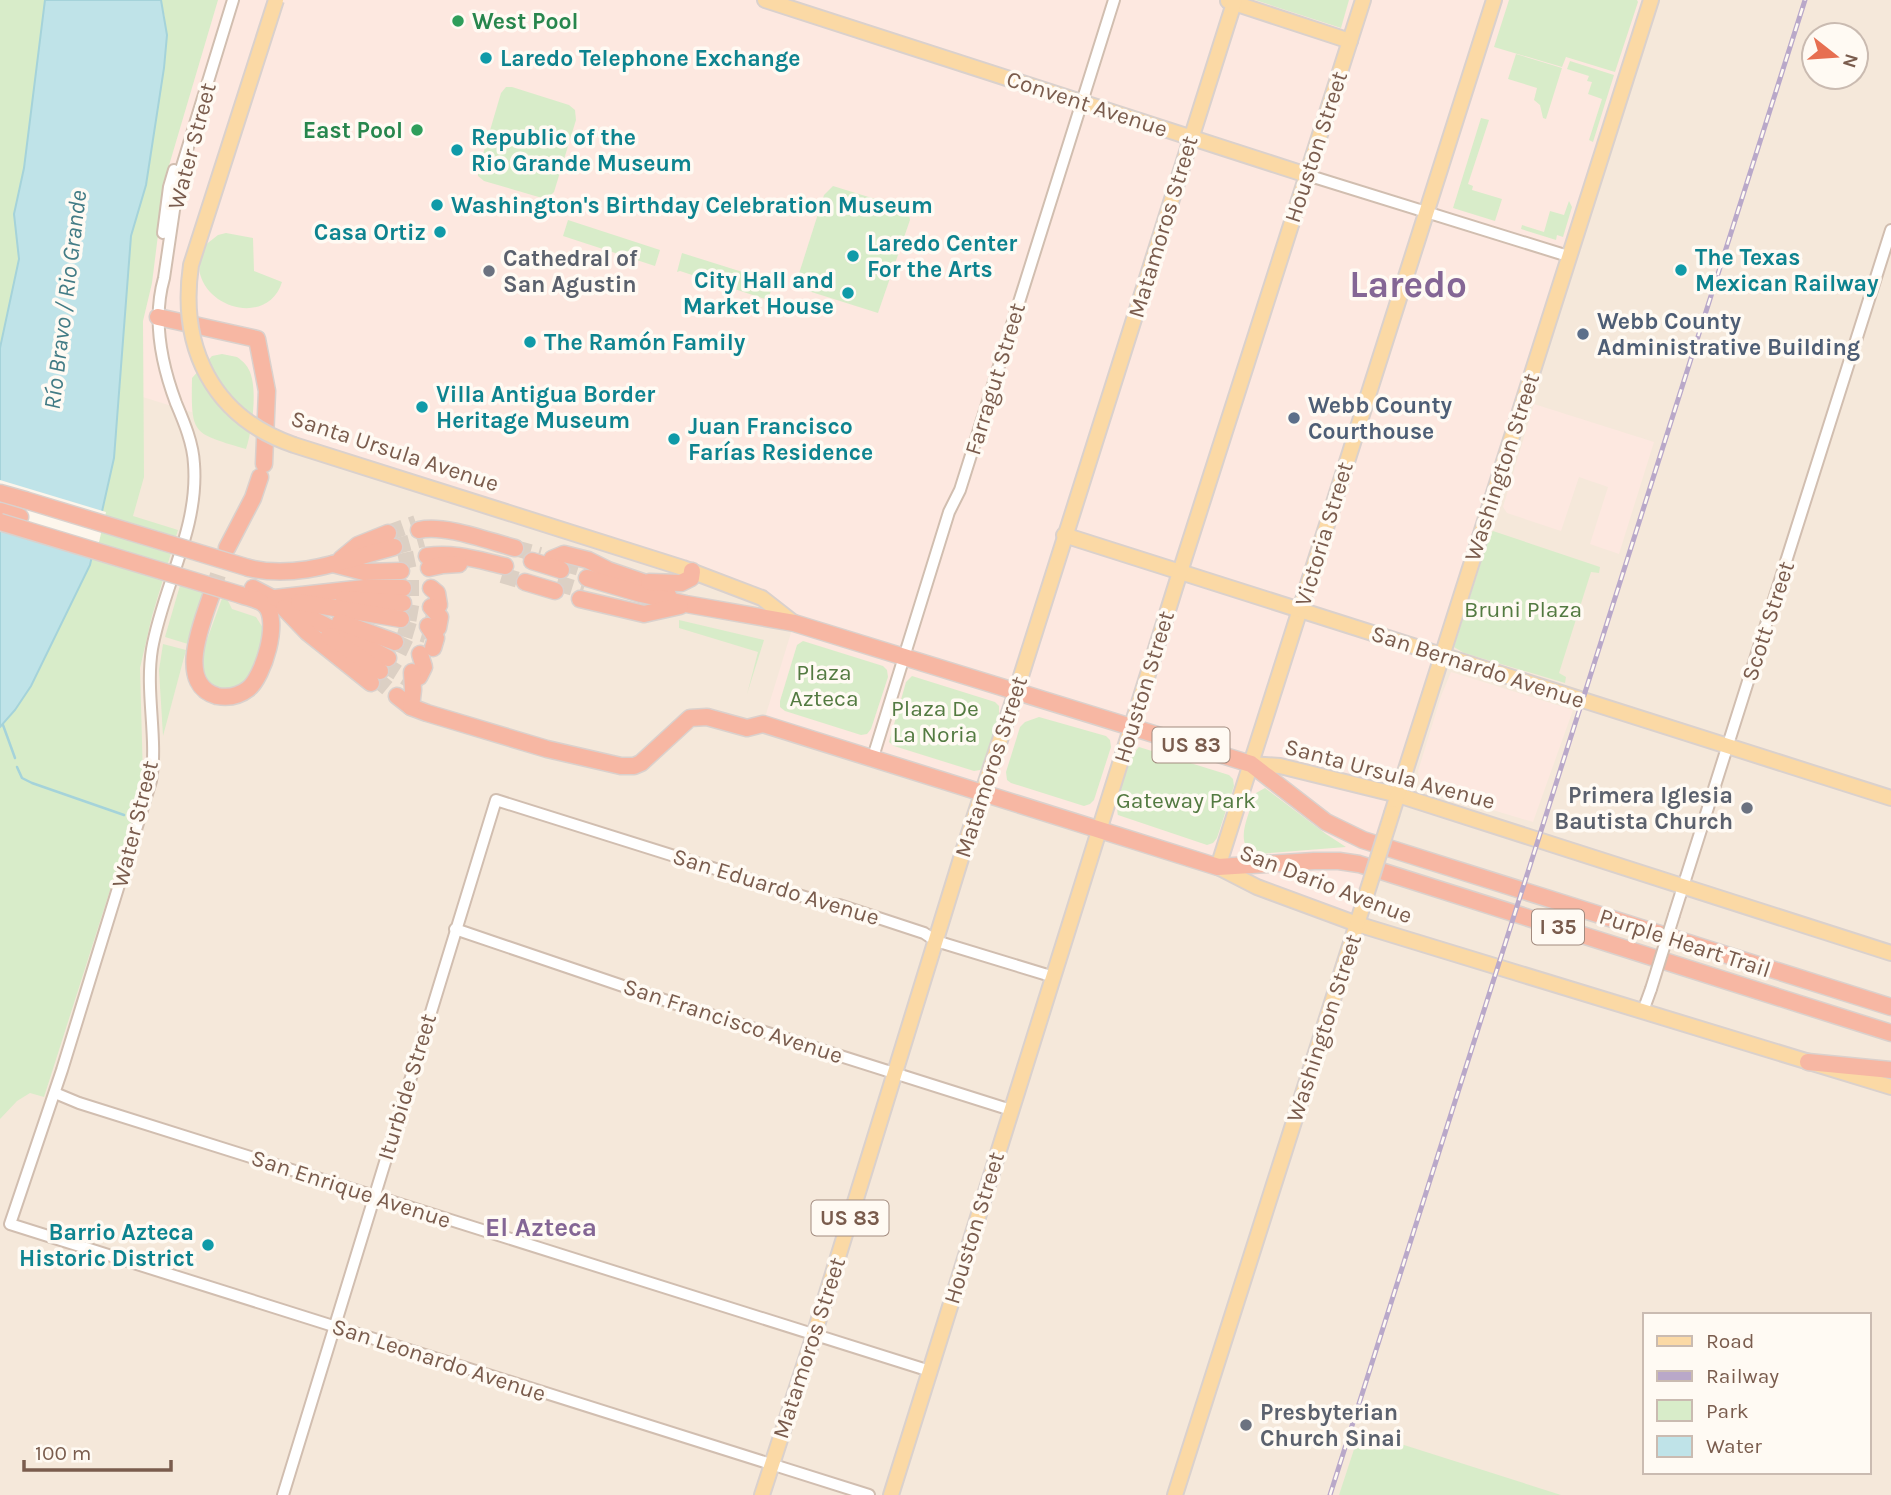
<svg xmlns="http://www.w3.org/2000/svg" width="1891" height="1495" font-family="Karla,sans-serif">
  <rect width="100%" height="100%" fill="#fdf6ec"/>
  <!-- residential -->
  <path fill="#f5e8da" fill-rule="evenodd" d="M161 0H1891V1495H0V727L52 643 90 565 129 255 156 124 164 68 165 18ZM1814 35H1856V77H1814ZM1644 1315H1868V1472H1644Z"/>
  <!-- commercial -->
  <g fill="#fde8e0">
    <path d="M161 0H1651L1357 924 1257 887 763 724 794 623 761 598 256 432 120 390 129 255 156 124 164 68 165 18Z"/>
    <path d="M1534 404 1654 442 1619 554 1590 544 1608 487 1579 477 1561 531 1507 513 1503 507Z"/>
    <path d="M1451 672 1573 710 1533 822 1426 790 1420 783 1418 771 1441 696Z"/>
  </g>
  <!-- green -->
  <g fill="#d8ecc9">
    <path d="M0 0H45L24 168 14 214 19 259 0 348Z"/>
    <path d="M161 0H218L165 179 152 283 143 321 144 477 133 516 178 530 152 616 140 668 143 778 127 837 44 1097 30 1093 17 1101 0 1119V727L15 710 31 686 90 565 114 458 131 236 146 185 164 68 165 18Z"/>
    <path d="M1255 0H1349L1341 28Z"/>
    <path d="M1509 0H1637L1638 2 1615 72 1566 57 1562 67 1494 47Z"/>
    <path d="M1516 54 1562 68 1546 119 1543 118 1540 105 1534 100 1537 88 1508 79Z"/>
    <path d="M1570 61 1614 75 1593 142 1589 140 1602 99 1588 94 1592 82 1587 81 1589 76 1567 69Z"/>
    <path d="M506 87H512L569 105 575 110 576 120 554 192 549 197 542 198 484 181 478 176V171L501 93Z"/>
    <path d="M1481 118 1489 120 1468 184 1473 186 1472 190 1502 199 1495 221 1453 208Z"/>
    <path d="M833 186 901 207 909 213 910 220 878 313 802 289 796 283 824 195Z"/>
    <path d="M1569 201 1572 207 1563 237 1557 235 1556 240 1521 229 1522 225 1544 232 1550 211 1564 215Z"/>
    <path d="M568 220 660 250 655 266 563 236Z"/>
    <path d="M226 233 253 238 254 271 282 282C269 324 210 311 200 274 198 265 202 255 204 246L218 235Z"/>
    <path d="M682 253 774 282 767 302 765 299 680 271 677 272Z"/>
    <path d="M222 354 237 357C243 361 249 367 251 375 257 393 252 431 246 449 192 433 191 435 192 378L212 356Z"/>
    <path d="M1493 531 1600 567 1599 573 1591 572 1559 673 1566 677 1565 683 1464 653 1454 647 1490 534Z"/>
    <path d="M181 582 205 589 188 644 165 637Z"/>
    <path d="M224 593 232 609 256 617 263 628C260 649 255 668 243 686L222 691 204 680 200 659Z"/>
    <path d="M679 620 764 640 747 694 758 652 679 628Z"/>
    <path d="M803 641 883 666 887 670 888 677 871 729 867 734 861 735 785 711 780 707V701L797 645Z"/>
    <path d="M163 644 186 650 163 736 159 670Z"/>
    <path d="M912 676 995 702 999 706V715L984 765 980 770 974 771 894 746 889 742 906 682Z"/>
    <path d="M1039 717 1106 736 1110 740 1111 747 1094 800 1090 804 1084 806 1011 783 1007 780 1006 772 1020 727 1025 722Z"/>
    <path d="M1139 747 1229 775 1233 779 1234 786 1217 838 1213 843 1207 845 1118 815C1114 805 1130 754 1139 747Z"/>
    <path d="M1265 788 1326 834 1346 847 1259 854C1230 849 1250 812 1256 793Z"/>
    <path d="M1360 1431 1561 1495H1339Z"/>
  </g>
  <!-- water -->
  <path fill="#bfe3e8" stroke="#a5d3da" stroke-width="2" d="M45 0H161L167 35 164 68 146 185 131 236 114 458 90 565 31 686 15 710 0 727V348L19 259 14 214 24 168Z"/>
  <!-- pier -->
  <path fill="#fdf6ec" d="M0 480 106 512 96 555 0 526Z"/>
  <g fill="none" stroke-linecap="round" stroke-linejoin="round">
    <!-- stream -->
    <g stroke="#a5d3da" stroke-width="2.5">
      <path d="M3 725 15 758"/>
      <path d="M17 767 22 778 32 783 124 815"/>
    </g>
    <!-- highway-tunnel -->
    <g stroke="#dcd0c4" stroke-width="16" stroke-dasharray="16 8" stroke-linecap="butt">
      <path d="M388 533 416 523"/>
      <path d="M394 547 423 539"/>
      <path d="M515 548 540 555"/>
      <path d="M399 562 427 556"/>
      <path d="M563 563 589 571"/>
      <path d="M502 575 525 582"/>
      <path d="M557 583 583 591"/>
      <path d="M403 588H431"/>
      <path d="M213 590 226 550"/>
      <path d="M402 611 430 616"/>
      <path d="M399 627 426 635"/>
      <path d="M395 642 420 654"/>
      <path d="M384 664 408 679"/>
      <path d="M375 678 397 696"/>
    </g>
    <defs>
      <g id="minor">
        <path d="M233 0 179 176 164 278C152 320 161 363 176 403 184 422 193 443 194 464 199 529 163 586 152 649 145 693 158 737 151 781L62 1070 10 1224 869 1495"/>
        <path d="M1307 175 1568 256"/>
        <path d="M163 233 169 187 174 170"/>
        <path d="M873 757 949 512 960 490 1114 0"/>
        <path d="M1674 915 1891 230"/>
        <path d="M455 929 676 1004 1011 1110"/>
        <path d="M1643 1011 1651 989"/>
        <path d="M55 1093 79 1103 930 1371"/>
        <path d="M283 1495 496 800 827 904 839 905 924 933 936 941 1054 977"/>
      </g>
      <g id="major">
        <path d="M765 0 1307 175"/>
        <path d="M1494 0 1218 867 1257 887 1357 924 1891 1087"/>
        <path d="M1228 1 1350 41"/>
        <path d="M294 445 683 568 762 598 794 623"/>
        <path d="M1064 535 1891 798"/>
        <path d="M1251 764 1280 766 1398 795 1891 953"/>
        <path d="M1392 813 1651 0"/>
        <path d="M762 1495 814 1335 967 839 1016 692 1235 0"/>
        <path d="M891 1495 1180 572 1363 0"/>
        <path d="M1175 1495 1364 902"/>
      </g>
      <g id="highway">
        <path d="M158 317 257 339 267 391 264 464"/>
        <path d="M0 493 25 500"/>
        <path d="M0 511 20 517"/>
        <path d="M419 530C445 524 488 541 515 548"/>
        <path d="M227 548 253 498 260 477"/>
        <path d="M427 556C454 552 478 560 505 566"/>
        <path d="M341 559 358 545 388 533"/>
        <path d="M552 559 564 554 588 560 608 570 643 582 668 595"/>
        <path d="M532 561 561 570"/>
        <path d="M333 564 364 572 401 571"/>
        <path d="M249 568C298 580 347 559 394 547"/>
        <path d="M429 568 443 565 459 564"/>
        <path d="M587 578 641 594 686 604 794 623 1251 764 1326 822 1363 840 1891 1007"/>
        <path d="M525 582 555 591"/>
        <path d="M649 582 681 583 691 578 692 571"/>
        <path d="M253 588 388 658"/>
        <path d="M431 588 437 593 439 605"/>
        <path d="M213 590C204 618 174 684 217 696 228 698 239 696 248 689 263 678 281 620 265 605 259 599 249 598 241 595"/>
        <path d="M275 598 365 588H403"/>
        <path d="M344 599 403 603"/>
        <path d="M580 599 644 614 680 606"/>
        <path d="M299 602 401 619"/>
        <path d="M431 607 440 617 438 628"/>
        <path d="M284 608 307 632 371 683"/>
        <path d="M340 622 395 642"/>
        <path d="M428 626 436 638 433 648"/>
        <path d="M329 636 380 671"/>
        <path d="M419 677 424 667 420 654"/>
        <path d="M397 696 411 707 427 713 547 749 621 766H634L641 763 690 718 707 717 747 728 763 724 1218 867 1314 861H1339L1359 864 1891 1033"/>
        <path d="M411 707 413 690 412 672"/>
        <path d="M1808 1062 1891 1070"/>
      </g>
    </defs>
    <!-- minor casing -->
    <use href="#minor" stroke="#d1beb0" stroke-width="14"/>
    <!-- major casing -->
    <use href="#major" stroke="#dad1cd" stroke-width="18"/>
    <!-- highway casing -->
    <use href="#highway" stroke="#dad1cd" stroke-width="19"/>
    <!-- minor -->
    <use href="#minor" stroke="#fff" stroke-width="10"/>
    <!-- major -->
    <use href="#major" stroke="#fbd9a5" stroke-width="14"/>
    <!-- highway -->
    <use href="#highway" stroke="#f7b7a3" stroke-width="16"/>
    <defs>
      <path id="rail" d="M1330 1495 1805 0"/>
    </defs>
    <!-- rail casing -->
    <use href="#rail" stroke="#b9a8c9" stroke-width="5"/>
    <!-- rail -->
    <use href="#rail" stroke="#fffaf3" stroke-width="2.5" stroke-dasharray="8" stroke-linecap="butt"/>
    <defs>
      <path id="minor-bridge" d="M1651 989 1674 915"/>
      <g id="major-bridge">
        <path d="M276 0 191 265C179 347 212 417 294 445"/>
        <path d="M1364 902 1392 813"/>
      </g>
      <g id="highway-bridge">
        <path d="M25 500 249 568"/>
        <path d="M0 522 241 595"/>
      </g>
    </defs>
    <!-- minor-bridge casing -->
    <use href="#minor-bridge" stroke="#d1beb0" stroke-width="14" stroke-linecap="butt"/>
    <!-- major-bridge casing -->
    <use href="#major-bridge" stroke="#dad1cd" stroke-width="18" stroke-linecap="butt"/>
    <!-- highway-bridge casing -->
    <use href="#highway-bridge" stroke="#dad1cd" stroke-width="19" stroke-linecap="butt"/>
    <!-- minor-bridge -->
    <use href="#minor-bridge" stroke="#fff" stroke-width="10"/>
    <!-- major-bridge -->
    <use href="#major-bridge" stroke="#fbd9a5" stroke-width="14"/>
    <!-- highway-bridge -->
    <use href="#highway-bridge" stroke="#f7b7a3" stroke-width="16"/>
  </g>
  <!-- markers -->
  <g fill="#2e9e5b" stroke="#fffaf3" stroke-width="2.5">
    <circle cx="458" cy="21" r="7"/>
    <circle cx="417" cy="130" r="7"/>
  </g>
  <g fill="#0f9aa8" stroke="#fffaf3" stroke-width="2.5">
    <circle cx="486" cy="58" r="7"/>
    <circle cx="457" cy="150" r="7"/>
    <circle cx="437" cy="205" r="7"/>
    <circle cx="440" cy="232" r="7"/>
    <circle cx="853" cy="256" r="7"/>
    <circle cx="1681" cy="270" r="7"/>
    <circle cx="848" cy="293" r="7"/>
    <circle cx="530" cy="342" r="7"/>
    <circle cx="422" cy="407" r="7"/>
    <circle cx="674" cy="439" r="7"/>
    <circle cx="208" cy="1245" r="7"/>
  </g>
  <g fill="#6b7280" stroke="#fffaf3" stroke-width="2.5">
    <circle cx="489" cy="271" r="7"/>
    <circle cx="1747" cy="808" r="7"/>
    <circle cx="1246" cy="1425" r="7"/>
  </g>
  <g fill="#5c6f8a" stroke="#fffaf3" stroke-width="2.5">
    <circle cx="1583" cy="334" r="7"/>
    <circle cx="1294" cy="418" r="7"/>
  </g>
  <g text-anchor="middle" dominant-baseline="central" stroke-width="7" stroke-linejoin="round" paint-order="stroke">
    <!-- shield labels -->
    <g fill="#fffaf3" stroke="#a28b7f" stroke-width="2">
      <rect x="1152.5" y="727.5" width="77" height="35" rx="5"/>
      <rect x="1532" y="909.5" width="52" height="35" rx="5"/>
      <rect x="811.5" y="1200.5" width="77" height="35" rx="5"/>
    </g>
    <g font-size="21" font-weight="bold" fill="#7a5c4d">
      <text x="1191" y="745">US 83</text>
      <text x="1558" y="927">I 35</text>
      <text x="850" y="1218">US 83</text>
    </g>
    <!-- leisure labels -->
    <g font-size="23" font-weight="bold" fill="#27864d" stroke="#fffaf3" text-anchor="start">
      <text x="472" y="21">West Pool</text>
      <text x="403" y="130" text-anchor="end">East Pool</text>
    </g>
    <!-- culture labels -->
    <g font-size="23" font-weight="bold" fill="#0d838f" stroke="#fffaf3" text-anchor="start">
      <text x="500" y="58">Laredo Telephone Exchange</text>
      <text x="471" y="137">Republic of the<tspan x="471" dy="26">Rio Grande Museum</tspan></text>
      <text x="451" y="205">Washington's Birthday Celebration Museum</text>
      <text x="426" y="232" text-anchor="end">Casa Ortiz</text>
      <text x="867" y="243">Laredo Center<tspan x="867" dy="26">For the Arts</tspan></text>
      <text x="1695" y="257">The Texas<tspan x="1695" dy="26">Mexican Railway</tspan></text>
      <text x="834" y="280" text-anchor="end">City Hall and<tspan x="834" dy="26">Market House</tspan></text>
      <text x="544" y="342">The Ramón Family</text>
      <text x="436" y="394">Villa Antigua Border<tspan x="436" dy="26">Heritage Museum</tspan></text>
      <text x="688" y="426">Juan Francisco<tspan x="688" dy="26">Farías Residence</tspan></text>
      <text x="194" y="1232" text-anchor="end">Barrio Azteca<tspan x="194" dy="26">Historic District</tspan></text>
    </g>
    <!-- street labels -->
    <g font-size="23" fill="#7a5c4d" stroke="#fffaf3">
      <text transform="translate(1087 104) rotate(18)">Convent Avenue</text>
      <text transform="translate(192 146) rotate(-75)">Water Street</text>
      <text transform="translate(1316 147) rotate(-72)">Houston Street</text>
      <text transform="translate(1163 227) rotate(-73)">Matamoros Street</text>
      <text transform="translate(995 379) rotate(-73)">Farragut Street</text>
      <text transform="translate(395 451) rotate(18)">Santa Ursula Avenue</text>
      <text transform="translate(1502 467) rotate(-72)">Washington Street</text>
      <text transform="translate(1324 534) rotate(-73)">Victoria Street</text>
      <text transform="translate(1768 621) rotate(-72)">Scott Street</text>
      <text transform="translate(1478 667) rotate(18)">San Bernardo Avenue</text>
      <text transform="translate(1144 687) rotate(-73)">Houston Street</text>
      <text transform="translate(991 767) rotate(-72)">Matamoros Street</text>
      <text transform="translate(1390 774) rotate(15)">Santa Ursula Avenue</text>
      <text transform="translate(135 824) rotate(-76)">Water Street</text>
      <text transform="translate(1326 884) rotate(21)">San Dario Avenue</text>
      <text transform="translate(776 887) rotate(17)">San Eduardo Avenue</text>
      <text transform="translate(1685 943) rotate(18)">Purple Heart Trail</text>
      <text transform="translate(733 1021) rotate(18)">San Francisco Avenue</text>
      <text transform="translate(1324 1028) rotate(-72)">Washington Street</text>
      <text transform="translate(407 1087) rotate(-73)">Iturbide Street</text>
      <text transform="translate(351 1189) rotate(18)">San Enrique Avenue</text>
      <text transform="translate(974 1228) rotate(-73)">Houston Street</text>
      <text transform="translate(809 1348) rotate(-72)">Matamoros Street</text>
      <text transform="translate(439 1360) rotate(18)">San Leonardo Avenue</text>
    </g>
    <!-- worship labels -->
    <g font-size="23" font-weight="bold" fill="#5b616d" stroke="#fffaf3" text-anchor="start">
      <text x="503" y="258">Cathedral of<tspan x="503" dy="26">San Agustin</tspan></text>
      <text x="1733" y="795" text-anchor="end">Primera Iglesia<tspan x="1733" dy="26">Bautista Church</tspan></text>
      <text x="1260" y="1412">Presbyterian<tspan x="1260" dy="26">Church Sinai</tspan></text>
    </g>
    <!-- service labels -->
    <g font-size="23" font-weight="bold" fill="#4e5e75" stroke="#fffaf3" text-anchor="start">
      <text x="1597" y="321">Webb County<tspan x="1597" dy="26">Administrative Building</tspan></text>
      <text x="1308" y="405">Webb County<tspan x="1308" dy="26">Courthouse</tspan></text>
    </g>
    <!-- park labels -->
    <g font-size="23" fill="#537a41" stroke="#fffaf3">
      <text x="1523" y="609">Bruni Plaza</text>
      <text x="824" y="672">Plaza<tspan x="824" dy="26">Azteca</tspan></text>
      <text x="935" y="708">Plaza De<tspan x="935" dy="26">La Noria</tspan></text>
      <text x="1186" y="800">Gateway Park</text>
    </g>
    <!-- water labels -->
    <g font-size="24" font-style="italic" fill="#437c86" stroke="#fffaf3">
      <text transform="translate(65 300) rotate(-83)">Río Bravo / Rio Grande</text>
    </g>
    <!-- quarter labels -->
    <g font-size="26" font-weight="bold" fill="#846695" stroke="#fffaf3">
      <text x="541" y="1227">El Azteca</text>
    </g>
    <!-- town labels -->
    <g font-size="37" font-weight="bold" fill="#846695" stroke="#fffaf3">
      <text x="1408" y="284">Laredo</text>
    </g>
  </g>
  <!-- legend -->
  <rect x="1643" y="1313" width="228" height="161" fill="#fffaf3" stroke="#cabbb1" stroke-width="2"/>
  <rect x="1657" y="1336" width="35" height="10" fill="#fbd9a5" stroke="#cabbb1" stroke-width="2"/>
  <text x="1706" y="1348" font-size="21" fill="#7a5c4d">Road</text>
  <rect x="1657" y="1371" width="35" height="10" fill="#b9a8c9" stroke="#cabbb1" stroke-width="2"/>
  <text x="1706" y="1383" font-size="21" fill="#7a5c4d">Railway</text>
  <rect x="1657" y="1400" width="35" height="21" fill="#d8ecc9" stroke="#cabbb1" stroke-width="2"/>
  <text x="1706" y="1418" font-size="21" fill="#7a5c4d">Park</text>
  <rect x="1657" y="1436" width="35" height="21" fill="#bfe3e8" stroke="#cabbb1" stroke-width="2"/>
  <text x="1706" y="1453" font-size="21" fill="#7a5c4d">Water</text>
  <!-- north arrow -->
  <g transform="translate(1835 56) rotate(107)"><circle r="33" fill="#fffaf3" stroke="#cabbb1" stroke-width="2"/>
  <path d="M0-5L12 26L0 18L-12 26Z" fill="#e76f51"/>
  <text y="-10" font-size="19" font-weight="bold" text-anchor="middle" fill="#7a5c4d">N</text>
  </g>
  <!-- scale -->
  <path d="M24 1460v10h147v-10" fill="none" stroke="#7a5c4d" stroke-width="3.5"/>
  <text x="35" y="1460" font-size="21" fill="#7a5c4d" stroke="#fffaf3" stroke-width="5" paint-order="stroke">100 m</text>
</svg>
